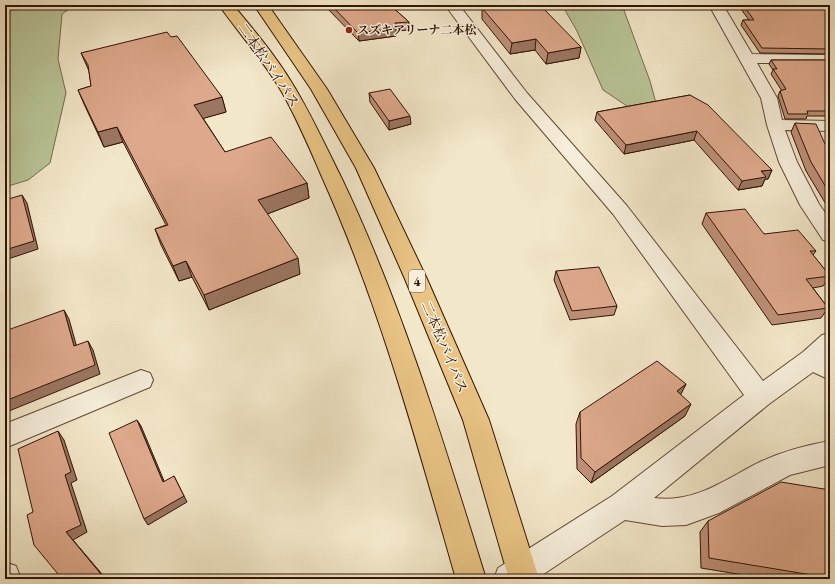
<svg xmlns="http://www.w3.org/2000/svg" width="835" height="584" font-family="'EB Garamond','Noto Serif JP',serif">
  <rect width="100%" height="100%" fill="#f2e7c9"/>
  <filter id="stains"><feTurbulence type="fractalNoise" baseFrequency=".005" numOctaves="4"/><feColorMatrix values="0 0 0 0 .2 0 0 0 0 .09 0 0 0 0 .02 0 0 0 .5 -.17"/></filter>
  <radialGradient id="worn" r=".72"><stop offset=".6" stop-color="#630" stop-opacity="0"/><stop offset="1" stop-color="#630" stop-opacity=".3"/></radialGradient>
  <!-- green -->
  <g fill="#b9c598" stroke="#756c4e">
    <path d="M5 5H75L62 14 58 59 66 93 50 163 28 180 5 187Z"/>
    <path d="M562 5H622L650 81 660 118 630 108 603 90 577 31Z"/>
  </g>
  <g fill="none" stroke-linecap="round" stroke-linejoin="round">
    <defs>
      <g id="minor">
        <path d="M445 5H459L527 93 627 206 763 381 803 352 822 335 830 333V380L813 372 769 404 654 498C697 503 725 479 762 461 784 451 807 445 830 441V465L790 475 719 513 686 525 662 526 625 520 536 579H494L498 568 612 496 744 395 613 214 515 99Z"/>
        <path d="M709 5H723L752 54 830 55V63H757L777 98 782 120 830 121V131L785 130 797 162 819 204 830 220V242L823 240 800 205 779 162 767 125 761 98Z"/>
        <path d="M141 370 150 373 153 380 150 387 5 448V424Z"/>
        <path d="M5 562 16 566 21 579H5Z"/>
      </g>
      <g id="trunk">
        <path d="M219 5H233C254 30 275 55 292 83 311 114 326 147 342 179 403 307 444 444 486 579H456C417 443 380 306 322 177 310 149 298 121 283 94 265 62 240 35 219 5Z"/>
        <path d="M254 5H268L327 89 374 168 427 279 489 420 539 579H509L463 420 405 279 356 168 311 89Z"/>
      </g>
    </defs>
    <!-- minor casing -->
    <use href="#minor" stroke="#614935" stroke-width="2"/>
    <!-- trunk casing -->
    <use href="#trunk" stroke="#311404" stroke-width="2"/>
    <!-- minor -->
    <use href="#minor" fill="#f7efdc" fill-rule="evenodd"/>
    <!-- trunk -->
    <use href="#trunk" fill="#e9c484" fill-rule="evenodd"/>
  </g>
  <!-- wall -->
  <g fill="#be9078" stroke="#311404">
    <path d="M324 5H390L409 22V30L396 31V36L359 41Z"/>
    <path d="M738 5H830V54L760 53 741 25 743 20H749Z"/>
    <path d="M482 8 581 47 579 58 546 64 535 50 510 54 482 19Z"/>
    <path d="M171 37 222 97 226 112 203 118 225 152 307 183 309 198 267 214 300 274 209 310 192 277 179 281 161 245 155 229 166 225 123 142 104 147 84 104 78 90 91 86 89 71 81 53Z"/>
    <path d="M771 60H830V116H807L806 119H785L778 96 780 91H782L771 74 773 70 769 64Z"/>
    <path d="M369 93 411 124 389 130 370 102Z"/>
    <path d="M690 95 772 170 768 179H765L762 186 738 190 694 140 624 154 595 120 597 112Z"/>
    <path d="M795 123 830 155V211L806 171 791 132Z"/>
    <path d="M706 213 764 234 816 251 813 255 830 276 823 286 813 288 828 308 821 318 772 325 702 224Z"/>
    <path d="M556 271 617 306 614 315 570 320 554 280Z"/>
    <path d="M686 384 680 395 685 416 591 483 577 469 576 424 580 412Z"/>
    <path d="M830 490V579H768L701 568 700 532 708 521Z"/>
  </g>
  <!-- shaded-wall -->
  <g fill="#9b7661" stroke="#311404">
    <path d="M396 28V36L359 41 358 33Z"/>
    <path d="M536 39 535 50 510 54 512 43Z"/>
    <path d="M581 47 579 58 546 64 548 53Z"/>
    <path d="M222 97 226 112 198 120 194 105Z"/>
    <path d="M410 116 411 124 389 130V121Z"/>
    <path d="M117 127 123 142 104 147 98 132Z"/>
    <path d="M697 131 694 140 624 154 626 145Z"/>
    <path d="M772 170 768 179H765L762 186 738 190 742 181 761 171Z"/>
    <path d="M307 183 309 198 262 216 258 200Z"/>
    <path d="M22 195 27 203 38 249 5 260V250Z"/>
    <path d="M298 258 300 274 209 310 204 295Z"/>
    <path d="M186 261 192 277 179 281 173 266Z"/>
    <path d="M64 310 69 319 79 355 74 346Z"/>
    <path d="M88 341 93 350 100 374 9 411 5 406V401Z"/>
    <path d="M686 384 680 396 677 391Z"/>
    <path d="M691 404 685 416 591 483 595 472Z"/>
    <path d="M137 420 141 426 167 488 163 482Z"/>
    <path d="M58 431 64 440 77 480 71 483 87 532 73 540 106 579 66 532 65 475Z"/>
    <path d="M174 476 187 502 148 525 144 519Z"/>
  </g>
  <!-- building -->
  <g fill="#dda88b" stroke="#311404">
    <path d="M331 5H390L409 22 395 23 396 28 358 33Z"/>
    <path d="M507 5H540L581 47 548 53 536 39 512 43 482 8Z"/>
    <path d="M743 5H830V49L762 48 743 20H754Z"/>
    <path d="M167 32 171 37 177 36 222 97 194 105 225 152 271 137 307 183 258 200 298 258 204 295 186 261 173 266 155 229 168 225 117 127 98 132 78 90 91 86 88 65 81 53Z"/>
    <path d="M771 60H830V111H807L808 114H788L780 91 786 89 773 69H777Z"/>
    <path d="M390 89 410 116 389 121 369 93Z"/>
    <path d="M690 95 708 105 772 170 761 171 766 177 742 181 697 131 626 145 597 112Z"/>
    <path d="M795 123 816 124 830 155V194L811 162Z"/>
    <path d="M22 195 34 241 5 250V200Z"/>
    <path d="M745 209 764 234 798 230 816 251H810L830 276 806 279 828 308 778 315 706 213Z"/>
    <path d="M599 267 617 306 572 311 556 271Z"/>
    <path d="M64 310 74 346 88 341 95 365 5 401V331Z"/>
    <path d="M657 361 686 384 677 391 691 404 595 472 581 458 580 412Z"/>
    <path d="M137 420 163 482 174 476 184 496 144 519 109 433Z"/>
    <path d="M58 431 71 472 65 475 81 525 66 532 105 579H62L34 545 27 515 33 512 18 449Z"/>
    <path d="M781 482 830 490V578L709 558 708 521Z"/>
  </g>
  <!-- markers -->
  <circle fill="#8f2418" stroke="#f7efdc" stroke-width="1.5" cx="349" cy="30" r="4"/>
  <g text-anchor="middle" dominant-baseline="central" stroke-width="3" stroke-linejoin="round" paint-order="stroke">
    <!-- far-poi labels -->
    <g font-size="12" font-weight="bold" fill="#311404" stroke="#f7efdc" text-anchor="start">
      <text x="357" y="30">スズキアリーナ二本松</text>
    </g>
    <!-- shield labels -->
    <rect fill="#f7efdc" stroke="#6c5645" stroke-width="1" x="409" y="270" width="16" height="22" rx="3"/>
    <g font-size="13" font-weight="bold" fill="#311404">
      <text x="417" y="281">4</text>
    </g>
    <!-- street labels -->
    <g font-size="14" fill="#311404" stroke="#f7efdc">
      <text transform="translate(269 65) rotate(56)">二本松バイパス</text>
      <text transform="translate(445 347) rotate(67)">二本松バイパス</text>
    </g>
  </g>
  <!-- margin -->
  <rect width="835" height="584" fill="none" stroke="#f2e7c9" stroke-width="20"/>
  <rect x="6" y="6" width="823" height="572" fill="none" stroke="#311404" stroke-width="2"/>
  <rect x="10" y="10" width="815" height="564" fill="none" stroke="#311404"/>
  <rect width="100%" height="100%" filter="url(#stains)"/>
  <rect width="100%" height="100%" fill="url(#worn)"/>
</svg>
